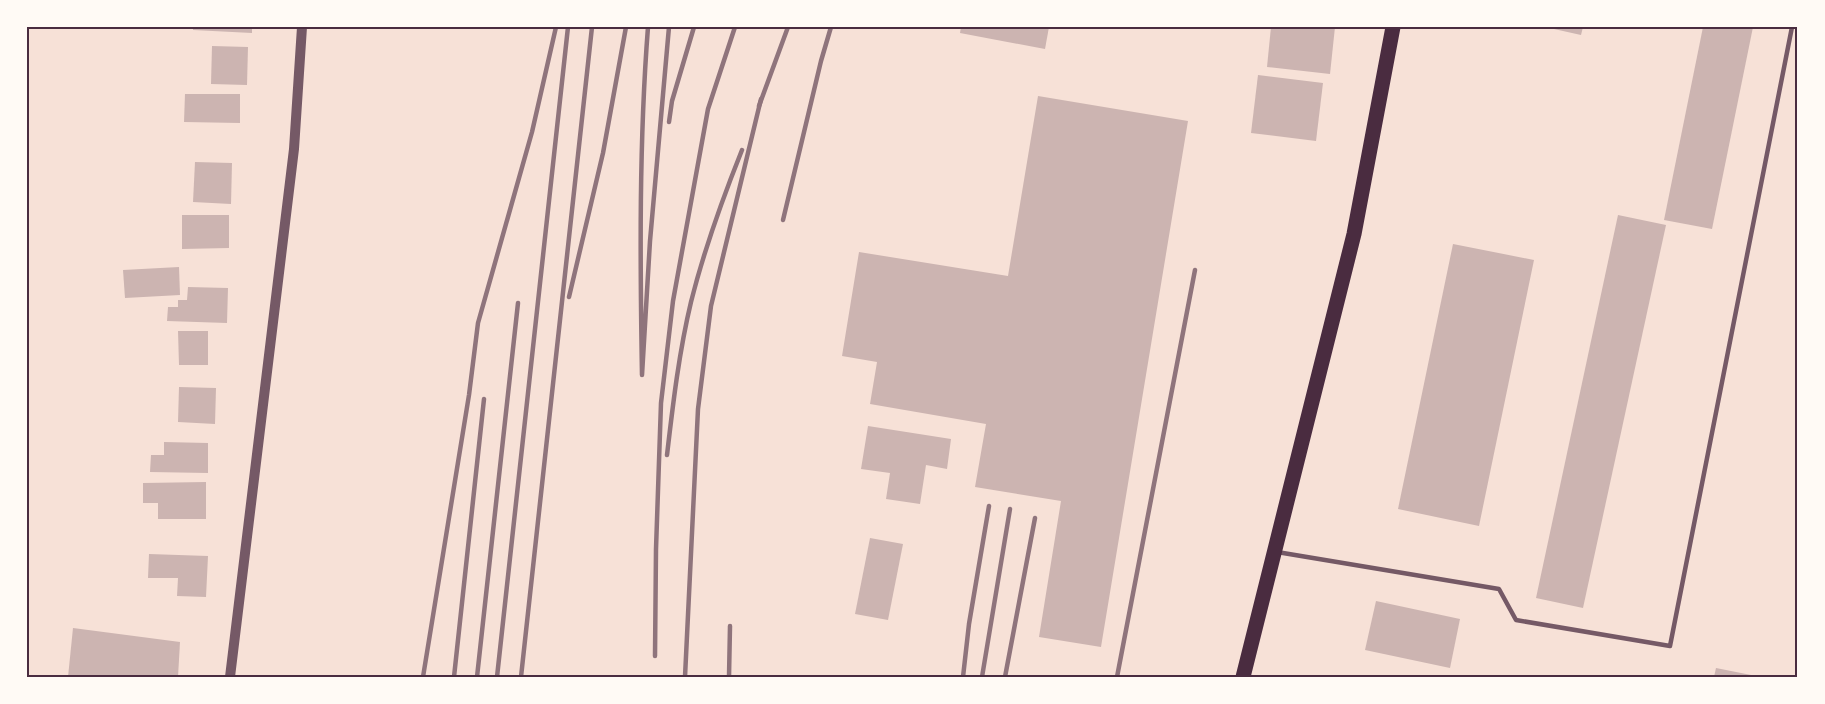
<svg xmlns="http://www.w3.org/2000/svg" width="1825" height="704" font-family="'Source Serif 4',serif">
  <rect width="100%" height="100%" fill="#f7e1d7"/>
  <!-- building -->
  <g fill="#ccb4b1">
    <path d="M193 27H252V33L193 30Z"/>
    <path d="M961 27H1049L1045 49 960 33Z"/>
    <path d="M1271 27H1335L1330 74 1267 67Z"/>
    <path d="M1545 27H1583L1581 35Z"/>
    <path d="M1703 27H1753L1712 229 1664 220Z"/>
    <path d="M212 46 248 47 247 85 211 84Z"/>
    <path d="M1258 75 1323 83 1316 141 1251 133Z"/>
    <path d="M185 94H240V123L184 122Z"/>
    <path d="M1038 96 1188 121 1101 647 1039 637 1061 501 975 487 986 424 870 404 877 362 842 356 859 252 1008 276Z"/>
    <path d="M195 162 232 163 231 204 193 202Z"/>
    <path d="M182 215H229V248L182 249Z"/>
    <path d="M1618 215 1666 225 1583 608 1536 598Z"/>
    <path d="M1453 244 1534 260 1479 526 1398 509Z"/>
    <path d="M179 267 180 295 125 298 123 270Z"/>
    <path d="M188 287 228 288 227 323 167 321 168 307H178V300H187Z"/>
    <path d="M178 331H208V365H179Z"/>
    <path d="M179 387 216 388 215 424 178 422Z"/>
    <path d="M868 426 951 439 947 469 926 465 920 504 886 499 890 473 861 469Z"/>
    <path d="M164 442 208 443V473L150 472 151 455H164Z"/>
    <path d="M206 482V519H158V503H143V483Z"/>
    <path d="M870 538 903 544 888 620 855 614Z"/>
    <path d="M149 554 208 556 206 597 177 596 178 578H148Z"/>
    <path d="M1376 601 1460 619 1450 668 1365 650Z"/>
    <path d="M73 628 180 642 178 677H68Z"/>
    <path d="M1716 668 1756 676V677H1714Z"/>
  </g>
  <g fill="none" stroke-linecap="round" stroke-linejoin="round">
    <!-- service -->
    <path stroke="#755966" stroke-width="4.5" d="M1277 552 1499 589 1516 620 1670 646 1792 27"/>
    <!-- tertiary -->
    <path stroke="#755966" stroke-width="10" d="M230 677 294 149 302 27"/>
    <!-- primary -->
    <path stroke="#4a2c40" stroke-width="15" d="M1243 677 1354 234 1393 27"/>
    <!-- rail -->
    <g stroke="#8f747c" stroke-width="4.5">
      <path d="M648 27C639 143 640 259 642 375L650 241 669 27"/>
      <path d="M759 106 788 27"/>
      <path d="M669 122 672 101 694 27"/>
      <path d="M783 220 821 61 831 27"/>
      <path d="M569 297 603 153 626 27"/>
      <path d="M667 455C673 404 679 352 691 302 704 250 722 200 742 150"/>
      <path d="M655 656 656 549 661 403 673 301 708 109 735 27"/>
      <path d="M423 677 469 395 478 323 532 132 556 27"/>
      <path d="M454 677 484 399"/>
      <path d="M477 677 518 303"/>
      <path d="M497 677 568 27"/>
      <path d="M521 677 592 27"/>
      <path d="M685 677 698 409 711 306 761 99"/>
      <path d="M729 677 730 626"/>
      <path d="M963 677 969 624 989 506"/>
      <path d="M982 677 1010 509"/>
      <path d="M1005 677 1035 518"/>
      <path d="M1117 677 1195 270"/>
    </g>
  </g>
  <!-- border -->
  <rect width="1825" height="704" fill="none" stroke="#fffaf5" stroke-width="57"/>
  <rect x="28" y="28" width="1768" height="648" fill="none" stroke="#4a2c40" stroke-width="2"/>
</svg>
